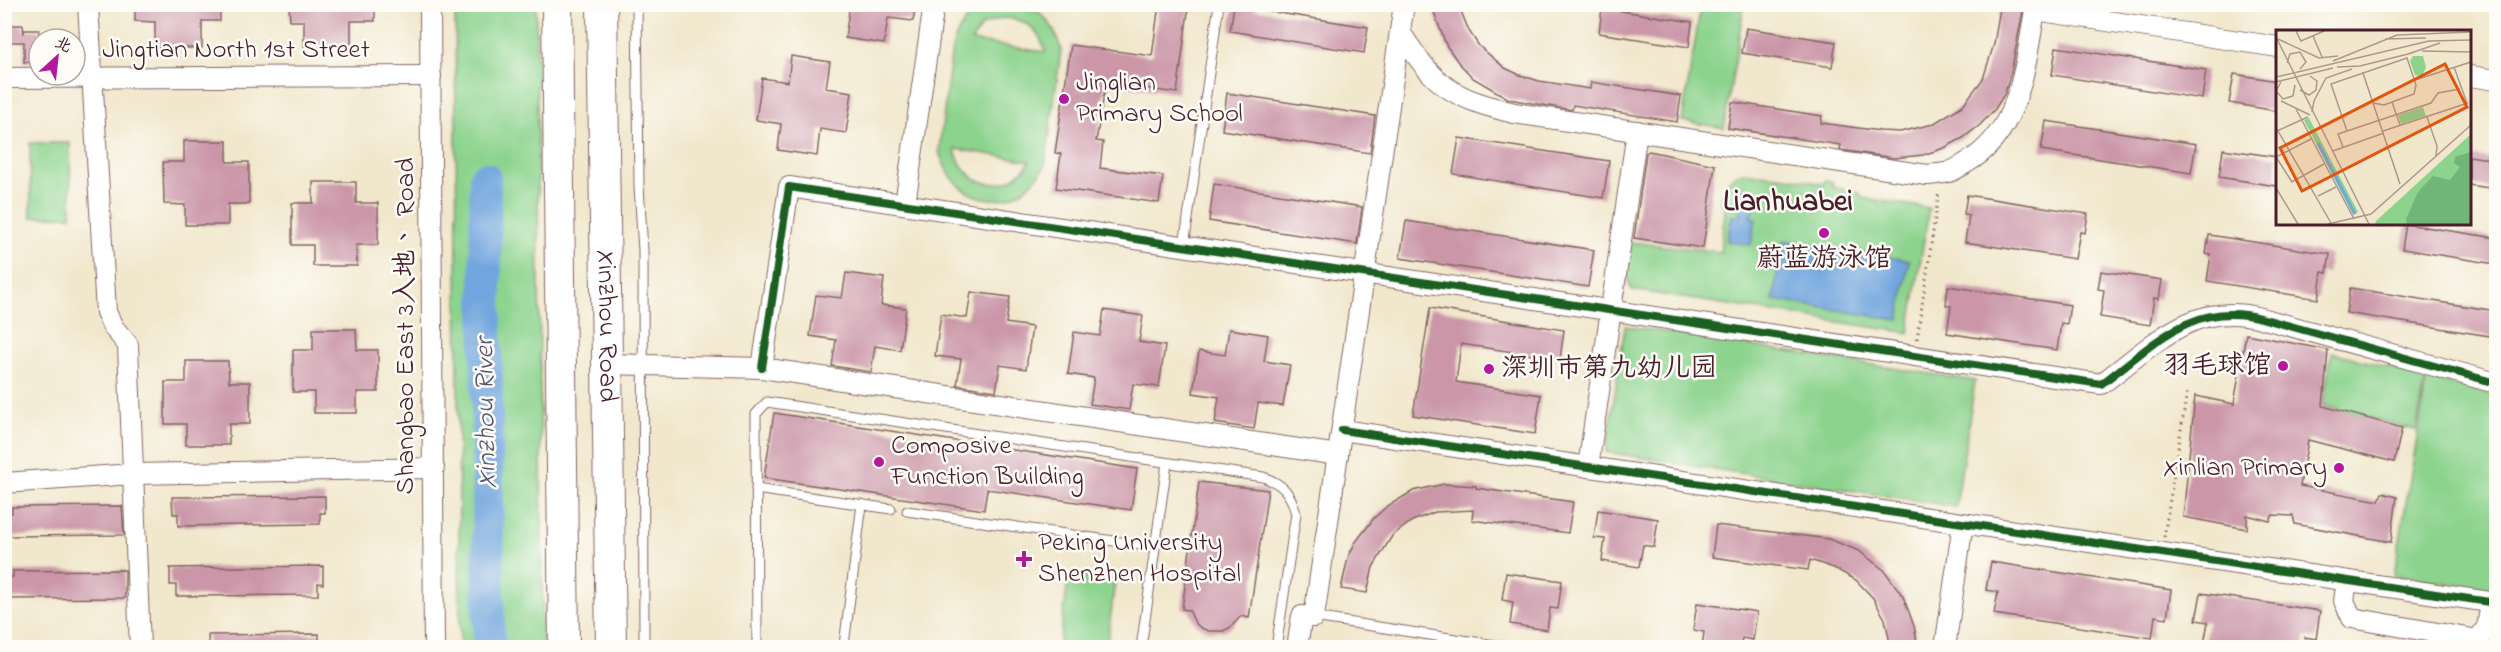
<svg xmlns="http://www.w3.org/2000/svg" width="2501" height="652" font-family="'Indie Flower','LXGW WenKai TC',sans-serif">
  <rect width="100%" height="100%" fill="#fdfcf7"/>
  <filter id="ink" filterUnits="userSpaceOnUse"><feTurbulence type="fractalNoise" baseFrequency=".0167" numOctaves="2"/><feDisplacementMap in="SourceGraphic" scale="12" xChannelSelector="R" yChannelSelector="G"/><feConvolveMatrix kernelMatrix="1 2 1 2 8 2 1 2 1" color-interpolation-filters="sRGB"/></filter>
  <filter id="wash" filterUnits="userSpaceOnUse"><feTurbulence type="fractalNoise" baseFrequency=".008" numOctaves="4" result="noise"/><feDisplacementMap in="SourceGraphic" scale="24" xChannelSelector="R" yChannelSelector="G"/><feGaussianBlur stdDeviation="1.35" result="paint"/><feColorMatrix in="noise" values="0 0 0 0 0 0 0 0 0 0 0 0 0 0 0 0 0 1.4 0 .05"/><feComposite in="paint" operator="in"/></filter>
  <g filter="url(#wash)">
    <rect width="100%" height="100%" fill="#f1e7cc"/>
    <!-- green -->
    <g fill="#8cd38d" stroke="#6b795c" stroke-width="1.5" fill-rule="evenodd">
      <path d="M991 4C1030 4 1050 8 1061 50L1045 166C1015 217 954 207 939 151L952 48C958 28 969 10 991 4ZM1002 18C1024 18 1040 29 1045 52L971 41 983 25ZM955 150 956 149 1030 161C1009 196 965 189 955 150Z"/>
      <path d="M455 5H536L543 647H460Z"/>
      <path d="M1701 5H1744L1724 128 1682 121Z"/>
      <path d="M30 143H70L71 216 31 217Z"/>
      <path d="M1743 172 1794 178 1823 184 1826 180 1833 182 1832 187 1860 193 1861 198 1929 208 1909 333 1632 290 1626 276 1630 242 1720 252 1725 212 1720 198C1725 185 1728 177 1743 172Z"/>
      <path d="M1625 326 1975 381 1956 507 1606 452Z"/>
      <path d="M2332 352 2426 378 2416 430 2323 405Z"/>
      <path d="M2427 378 2496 396V563L2494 590 2394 575Z"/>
      <path d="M1069 574 1115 580 1107 647H1059Z"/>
    </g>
    <!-- water -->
    <g fill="#72a6de" stroke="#5e6284" stroke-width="1.5">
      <path d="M1744 189 1755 191 1760 201 1750 217 1756 218 1751 245 1727 241 1732 216H1741V211C1735 206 1736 198 1739 191Z"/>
      <path d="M1783 240 1909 260 1899 320 1773 300Z"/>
    </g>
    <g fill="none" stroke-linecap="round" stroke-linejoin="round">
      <!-- river -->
      <path stroke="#72a6de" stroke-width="32" d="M485 178 489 648"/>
    </g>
    <g id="blocks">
      <!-- building -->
      <g fill="#ca96a8">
        <path d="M135 4H220V21H202V48H155V22L135 21Z"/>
        <path d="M289 4H375V21H351V47H304V21H290Z"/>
        <path d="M850 4H916L913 21 888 18 884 44 845 38Z"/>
        <path d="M1159 4H1189L1177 93 1106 83 1096 141 1103 142 1100 168 1163 176 1159 203 1056 188 1061 154 1055 153 1071 45 1152 56Z"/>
        <path d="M1431 4H1458L1469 31 1479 46 1505 68 1520 75 1539 81 1590 89 1591 82 1681 96 1677 122 1573 105 1572 110 1509 99 1473 78 1458 62 1446 45Z"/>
        <path d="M1234 6 1368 27 1364 53 1230 31Z"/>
        <path d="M1602 8 1692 22 1689 47 1599 33Z"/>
        <path d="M2000 8 2023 11 2012 68 2005 93 1995 109 1980 125 1963 138 1944 148 1923 155 1894 158 1840 150 1841 145 1728 128 1732 102 1822 116 1821 123 1881 131 1900 132 1933 124 1962 106 1983 79 1994 44Z"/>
        <path d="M4 25H23L24 34V30H39V62H24V42H4Z"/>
        <path d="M1746 28 1836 42 1832 67 1742 53Z"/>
        <path d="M2056 47 2206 70 2202 99 2052 75Z"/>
        <path d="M791 56 830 62 826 88 852 92 846 133 820 129 817 156 778 150 781 124 756 120 762 78 788 82Z"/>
        <path d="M2234 74 2277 81V111L2229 103Z"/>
        <path d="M1227 93 1375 116 1370 153 1222 130Z"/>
        <path d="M2046 121 2196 144 2191 173 2041 150Z"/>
        <path d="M1459 138 1609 161 1603 198 1453 174Z"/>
        <path d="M184 141H227V162H249V204H228V225H185V205L164 204 163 162H184Z"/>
        <path d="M2223 149 2277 157V186L2219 177Z"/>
        <path d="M1649 151 1715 165 1703 248 1634 238 1646 153Z"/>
        <path d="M2469 156 2496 160V189L2469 185Z"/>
        <path d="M313 182H356V203H378V245H356L357 266H313V245H292V203H313Z"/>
        <path d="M1214 184 1362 207 1357 244 1209 221Z"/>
        <path d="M1967 195 2088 214 2085 233 2080 232 2075 259 1965 242 1969 215 1964 214Z"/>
        <path d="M1406 221 1594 250 1588 287 1400 258Z"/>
        <path d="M2406 224 2496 238V264L2402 249Z"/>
        <path d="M2209 235 2330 254 2327 273 2322 272 2318 299 2207 281 2211 255 2206 254Z"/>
        <path d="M2101 271 2162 280 2159 299 2154 298 2150 325 2100 317 2104 290 2098 289Z"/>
        <path d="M846 273 884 278 881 305 906 308 900 350 875 346 871 372 832 366 836 340 810 336 816 295 842 298Z"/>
        <path d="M1948 286 2070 305 2067 324 2061 323 2057 350 1947 333 1951 306 1946 305Z"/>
        <path d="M2350 288 2496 311V337L2346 313Z"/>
        <path d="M971 292 1010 297 1006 323 1032 327 1026 369 1000 365 996 391 957 385 961 359 935 356 941 314 967 318Z"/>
        <path d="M1430 308 1564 330 1560 359 1461 344 1456 382 1541 395 1535 434 1413 415Z"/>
        <path d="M1104 310 1143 316 1139 342 1165 346 1159 387 1133 384 1129 410 1090 404 1094 378 1068 374 1074 332 1100 336Z"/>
        <path d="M313 329H356L357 350H378V392H357V413H314V392H293V350H313Z"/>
        <path d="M1229 329 1268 335 1264 361 1290 365 1283 406 1258 403 1254 429 1215 423 1219 397 1193 393 1199 351 1225 355Z"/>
        <path d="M2246 334 2328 350 2323 406 2402 428 2394 462 2308 440 2300 486 2379 501 2382 493 2397 497 2391 542 2295 524 2293 516 2273 515 2270 521 2247 515V529L2183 517 2195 396 2234 404Z"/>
        <path d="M186 361H228L229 382H250V424H229V445H186V424H165V382H186Z"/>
        <path d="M774 413 1137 469 1131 510 987 489 984 510 764 478Z"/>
        <path d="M1199 482 1268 490 1249 618 1241 616 1231 627 1223 631H1209L1201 628 1195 623 1189 610 1182 609Z"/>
        <path d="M1444 484 1476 486V488L1573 502 1568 533 1472 520 1473 510 1435 512 1412 521 1392 536 1373 567 1367 593 1341 589 1348 558 1355 543 1374 518 1386 507 1413 491Z"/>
        <path d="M325 496V513H320V524L178 526V514H173L172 497Z"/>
        <path d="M122 506 124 535 4 536V513H12V507Z"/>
        <path d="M1598 510 1658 519 1654 547 1643 545 1639 567 1602 561 1605 539 1594 538Z"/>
        <path d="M1716 525 1829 539 1859 551 1884 570 1903 596 1914 626 1918 648H1891L1885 619 1873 598 1856 580 1834 568 1810 560 1808 570 1712 557Z"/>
        <path d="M1991 562 2171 590 2167 618 2155 616 2152 638 1994 614 1998 592 1986 590Z"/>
        <path d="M323 566V584L318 583V595L176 596V585H170V568Z"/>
        <path d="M125 570V598L4 599V577H13V571Z"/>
        <path d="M1506 573 1562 581 1558 609 1550 608 1547 630 1510 624 1513 602 1502 600Z"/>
        <path d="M2201 593 2320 611 2316 639 2305 637 2303 648H2231L2204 644 2208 622 2196 620Z"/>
        <path d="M1697 603 1757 612 1753 640 1742 638 1740 648H1702L1704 632 1693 630Z"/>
        <path d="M319 634V648H209L208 635Z"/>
      </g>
    </g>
  </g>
  <g filter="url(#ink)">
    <use href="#blocks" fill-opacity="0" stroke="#846563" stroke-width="1.5"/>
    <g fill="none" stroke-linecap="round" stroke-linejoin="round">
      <defs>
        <g id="lane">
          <path d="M637 4 639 186 643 251 644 648"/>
          <path d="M1184 246 1219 4"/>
          <path d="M756 489 891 509"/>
          <path d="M907 511 1155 547"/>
          <path d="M1314 617 1514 648"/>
          <path d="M844 645 858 648"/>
          <path d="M757 648 756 414 767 402 1263 477C1283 484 1291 493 1296 514L1276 648"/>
          <path d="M841 648 844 645 862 504"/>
          <path d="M1141 648 1167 463"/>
        </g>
        <g id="street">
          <path d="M88 4 106 312 113 327 128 345 140 648"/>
          <path d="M430 4 434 648"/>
          <path d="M2035 10 2278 47"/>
          <path d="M1400 32C1436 87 1450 97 1514 113L1927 175C1934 174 1942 174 1949 172 1955 170 1961 166 1966 163 2021 132 2026 61 2036 4"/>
          <path d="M2470 76 2496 80"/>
          <path d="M4 78 431 76"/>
          <path d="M905 204 934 4"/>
          <path d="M607 364 762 368 1338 455"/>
          <path d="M762 368 789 187 2101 384C2153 346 2191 300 2261 318L2496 383"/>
          <path d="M1342 430 2496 603"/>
          <path d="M1588 467 1637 131"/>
          <path d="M4 483 133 474 434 468"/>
          <path d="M2347 581 2344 601 2352 618 2478 640 2487 627 2491 603"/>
          <path d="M1297 648 1302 616 1314 617 1404 4"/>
          <path d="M1945 648 1963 523"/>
        </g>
        <g id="primary">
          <path d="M557 4 564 648"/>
          <path id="s1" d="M602 4 611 648"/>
        </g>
      </defs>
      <!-- lane casing -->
      <use href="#lane" stroke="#846563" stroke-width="11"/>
      <!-- street casing -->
      <use href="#street" stroke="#846563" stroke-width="22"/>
      <!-- primary casing -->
      <use href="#primary" stroke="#846563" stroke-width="32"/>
      <!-- path -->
      <g stroke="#846563" stroke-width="3" stroke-dasharray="1.5 4.5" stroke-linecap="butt">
        <path d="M1917 339 1939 192"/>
        <path d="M2164 537 2187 392"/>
      </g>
      <!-- lane -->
      <use href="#lane" stroke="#fff" stroke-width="9"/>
      <!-- street -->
      <use href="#street" stroke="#fff" stroke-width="20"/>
      <!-- primary -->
      <use href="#primary" stroke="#fff" stroke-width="30"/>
      <defs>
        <g id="cycleway">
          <path d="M762 368 789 187 2101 384C2153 346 2191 300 2261 318L2496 383"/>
          <path d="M1342 430 2496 603"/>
        </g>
      </defs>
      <!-- cycleway casing -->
      <use href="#cycleway" stroke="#fdfcf7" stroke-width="11"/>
      <!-- cycleway -->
      <use href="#cycleway" stroke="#1b5e20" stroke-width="8"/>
    </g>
  </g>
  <!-- markers -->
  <g fill="#b5179e" stroke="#fdfcf7" stroke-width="2">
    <circle cx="1064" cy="99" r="6"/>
    <circle cx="1824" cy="233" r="6"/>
    <circle cx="2283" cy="366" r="6"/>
    <circle cx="1489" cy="369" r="6"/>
    <circle cx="879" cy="462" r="6"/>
    <circle cx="2339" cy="468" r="6"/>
    <path d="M1021 550h6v6h6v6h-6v6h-6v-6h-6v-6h6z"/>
  </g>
  <g text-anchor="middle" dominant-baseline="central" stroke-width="5" stroke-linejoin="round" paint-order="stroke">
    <!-- street labels -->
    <g font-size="27" fill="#4a1f2b" stroke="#fdfcf7">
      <text x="236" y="50">Jingtian North 1st Street</text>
      <text transform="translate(406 326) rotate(-90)">Shangbao East 3入地、 Road</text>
      <text stroke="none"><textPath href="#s1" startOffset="322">Xinzhou Road</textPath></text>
    </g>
    <!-- poi labels -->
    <g font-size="27" fill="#4a1f2b" stroke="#fdfcf7" text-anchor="start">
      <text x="1076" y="83">Jinglian<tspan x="1076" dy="31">Primary School</tspan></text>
      <text x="1824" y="259" text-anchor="middle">蔚蓝游泳馆</text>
      <text x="2271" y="366" text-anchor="end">羽毛球馆</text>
      <text x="1501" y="369">深圳市第九幼儿园</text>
      <text x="891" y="446">Composive<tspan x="891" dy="31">Function Building</tspan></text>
      <text x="2327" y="468" text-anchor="end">Xinlian Primary</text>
      <text x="1038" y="543">Peking University<tspan x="1038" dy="31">Shenzhen Hospital</tspan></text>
    </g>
    <!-- water labels -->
    <g font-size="28" font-style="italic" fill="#5a5573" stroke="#fdfcf7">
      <text transform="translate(487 413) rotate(-91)">Xinzhou River</text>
    </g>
    <!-- quarter labels -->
    <g font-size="30" font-weight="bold" fill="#4a1f2b" stroke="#fdfcf7">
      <text x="1788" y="203">Lianhuabei</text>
    </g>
  </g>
  <!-- overview -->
  <g transform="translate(2276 30)">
    <rect width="195" height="195" fill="#f1e7cc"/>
    <path d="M137 26H147L150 37 146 46 139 45 134 31ZM147 77 150 86 125 94 122 85ZM33 88 82 182 77 185 28 90ZM195 104V194H99L100 191Z" fill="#8cd38d"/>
    <path d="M195 122V194H131L130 189 142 162 157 146 174 150 184 137 178 133 179 127Z" fill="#71b578"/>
    <path fill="none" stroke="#72a6de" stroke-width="3" d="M42 113 79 184"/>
    <path fill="none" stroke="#ae978c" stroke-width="1.5" d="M20 1 25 11 48 1M37 6 46 27M0 7 93 194M2 9 43 28 62 26M109 9 150 8M146 21 195 22M132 24 164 13M57 31 121 5 195 2M11 33 14 24 24 22 30 32 24 39M61 37 84 36 136 23M178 37 191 73M87 43 124 154M0 47 153 11 195 10M139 50 195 32M0 52 57 38M5 52 0 61 7 69 17 66 19 55M24 60 33 65 40 60 41 51 34 46M5 71 34 85M116 72 124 95M20 79 78 189M36 82 38 71 50 48 76 39M151 87 161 116 160 126M1 101 32 87M2 101 55 193M71 101 55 54 131 28 140 55 138 64 108 75 97 73M107 101 192 73M35 109 0 127 16 152 48 134M67 117 62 104 155 73 162 63 184 59M57 121 108 103M0 158 22 194M42 166 60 157M52 194 95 184 195 95"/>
    <path fill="#e0560e" fill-opacity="0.15" stroke="#e0560e" stroke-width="3" d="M169 34 191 77 26 161 4 118Z"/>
    <rect width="195" height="195" fill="none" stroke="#4a1f2b" stroke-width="3"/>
  </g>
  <!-- margin -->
  <rect width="2501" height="652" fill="none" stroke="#fdfcf7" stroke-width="24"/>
  <!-- north arrow -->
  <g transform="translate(57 57) rotate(27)"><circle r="28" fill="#fdfcf7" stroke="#b5a4a5" stroke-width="1.5"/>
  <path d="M0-4.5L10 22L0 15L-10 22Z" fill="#b5179e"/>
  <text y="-9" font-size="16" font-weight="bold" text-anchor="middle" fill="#4a1f2b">北</text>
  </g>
</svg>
